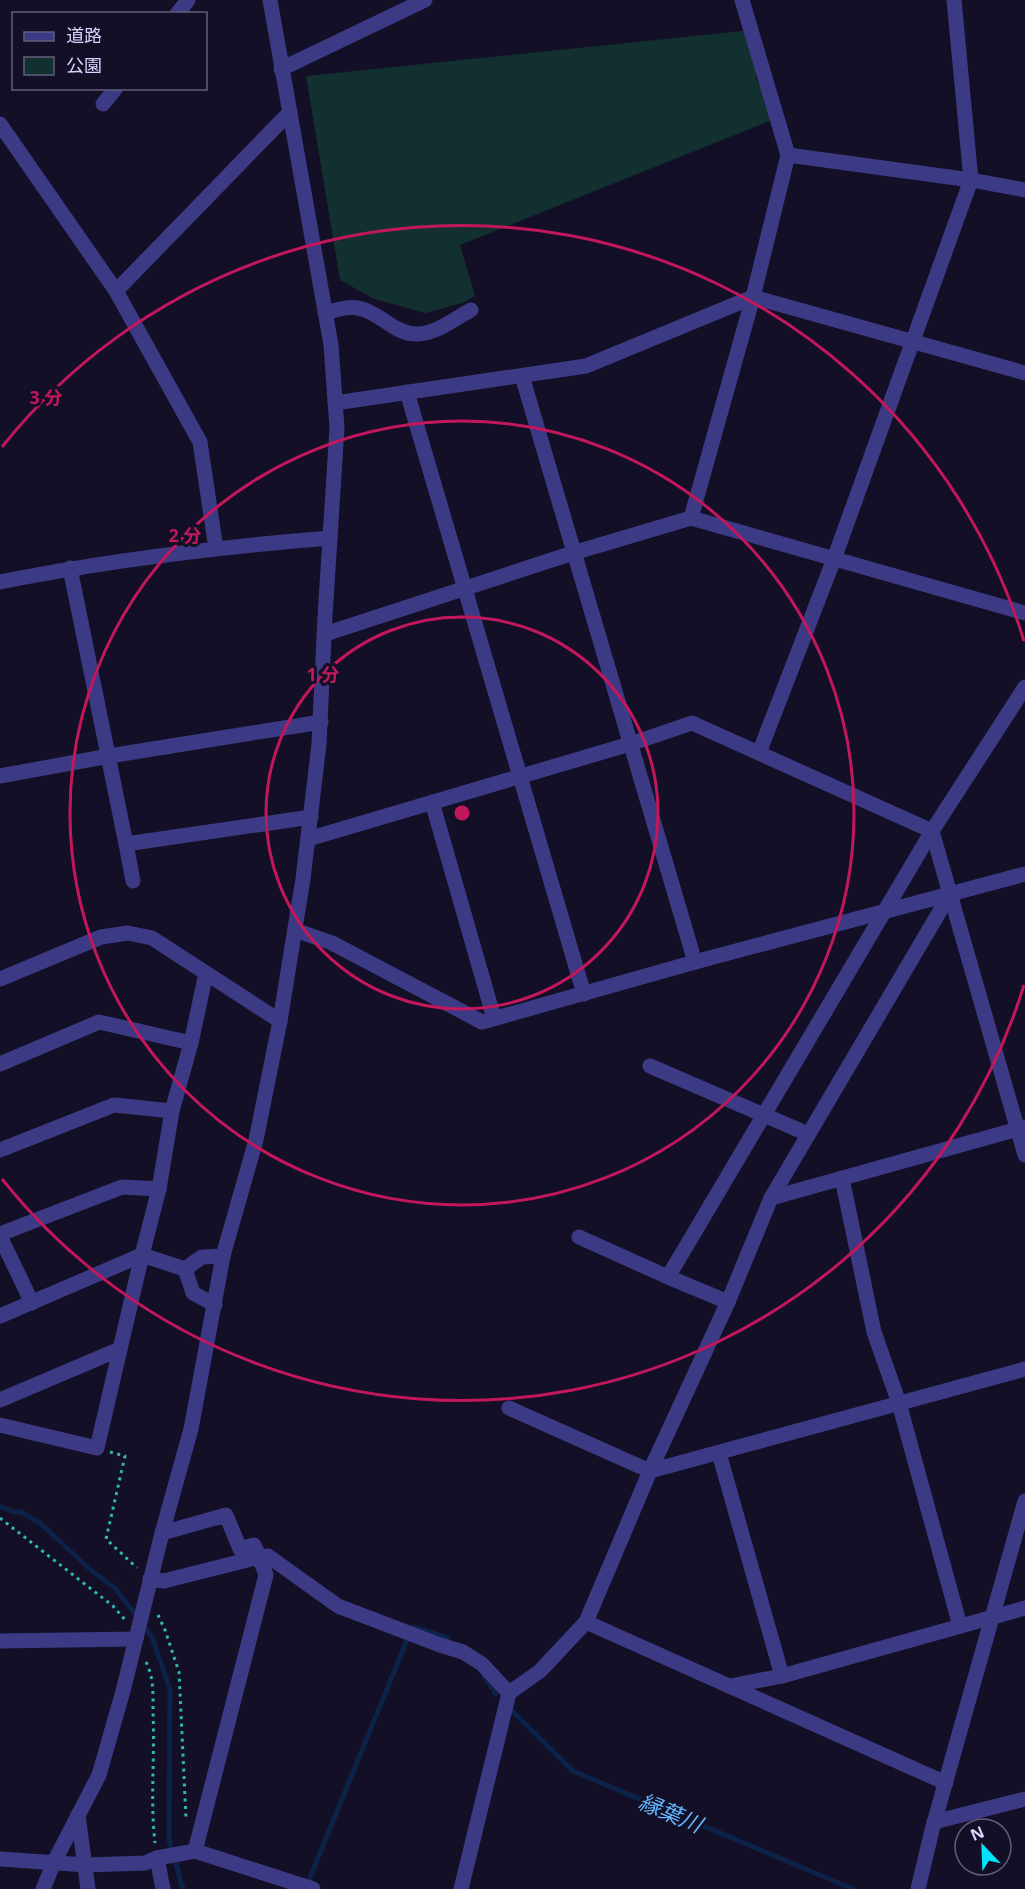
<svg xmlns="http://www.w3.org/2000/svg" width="1025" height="1889" font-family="'Noto Sans','Noto Sans JP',sans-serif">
  <rect width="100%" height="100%" fill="#130f26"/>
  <!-- green -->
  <path fill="#12302f" d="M752 30 757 37 756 79 777 118 460 245 475 296 462 303 426 313 374 299 340 280 306 76Z"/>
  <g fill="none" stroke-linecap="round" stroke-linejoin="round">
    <!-- stream -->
    <g stroke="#0c2248" stroke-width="5">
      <path d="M0 1506 14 1512H21L40 1523 92 1571 114 1587 138 1618"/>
      <path d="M143 1625 152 1637 170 1689 169 1839 183 1889"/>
      <path d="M413 1627 448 1638"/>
      <path d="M484 1676 496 1694"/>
      <path d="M508 1707 573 1771 853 1889"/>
      <path d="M307 1885 409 1635"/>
    </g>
    <!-- path -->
    <g stroke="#2fb8b0" stroke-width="3" stroke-dasharray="3 4.5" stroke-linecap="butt">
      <path d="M110 1452 125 1456 106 1539 137 1568"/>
      <path d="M0 1518 113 1606 126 1621"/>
      <path d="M158 1615 165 1630 179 1672 186 1818"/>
      <path d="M146 1662C154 1677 153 1696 153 1712 155 1756 150 1800 155 1843"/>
    </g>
    <!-- minor -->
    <g stroke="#3d3a85" stroke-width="15">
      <path d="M177 14 188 0"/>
      <path d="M281 69 425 0"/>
      <path d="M103 104 116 88"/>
      <path d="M0 124 116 291 200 442 216 549"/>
      <path d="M788 155 971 180 1025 190"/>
      <path d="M116 291 290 112"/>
      <path d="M325 313C337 310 349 305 362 309 381 314 395 334 416 334 435 335 455 318 471 310"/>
      <path d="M522 376 695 962"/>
      <path d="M407 392 584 994"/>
      <path d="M335 403 586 366 753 297 1025 373"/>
      <path d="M691 518 1025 613"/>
      <path d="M70 568 126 844 311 817"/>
      <path d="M0 582C109 560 219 547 330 538"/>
      <path d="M325 634 573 553 691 518 753 297 788 155 742 0"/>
      <path d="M759 753 834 559 971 180 954 0"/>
      <path d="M0 776 109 756 321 722"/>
      <path d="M432 802 494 1018"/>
      <path d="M308 839 630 744 692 723 932 831 1025 1155"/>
      <path d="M126 844 133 881"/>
      <path d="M295 930 332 943 482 1022 695 962 1025 874"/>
      <path d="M0 979 101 937 128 933 152 938 280 1021"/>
      <path d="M0 1064 99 1022 191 1043"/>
      <path d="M650 1066 808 1134"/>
      <path d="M0 1150 114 1105 172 1111"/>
      <path d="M842 1178 874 1332 899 1403 960 1626"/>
      <path d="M771 1198 1025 1127"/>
      <path d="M0 1234 122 1187 159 1189"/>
      <path d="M0 1236 32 1303"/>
      <path d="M579 1237 668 1277 728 1302"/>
      <path d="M185 1269 193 1293 215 1305"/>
      <path d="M668 1277 932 831 1025 687"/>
      <path d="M0 1316 142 1255 185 1269 202 1257 223 1256"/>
      <path d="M0 1400 120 1349"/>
      <path d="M509 1408 650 1471 1025 1369"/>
      <path d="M0 1425 97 1448 142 1255 159 1189 172 1111 191 1043 206 973"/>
      <path d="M719 1453 782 1676"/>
      <path d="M162 1533 226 1515 240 1549 254 1545 259 1557 268 1556 338 1606 440 1645 463 1652 482 1664 509 1693"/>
      <path d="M150 1579 164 1581 259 1557 266 1575 195 1851"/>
      <path d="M586 1622 946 1783"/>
      <path d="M0 1641 136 1639"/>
      <path d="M730 1686 782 1676 1025 1608"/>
      <path d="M78 1815 88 1889"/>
      <path d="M934 1822 1025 1799"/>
      <path d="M157 1858 163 1889"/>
      <path d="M0 1859 86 1865 145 1863 157 1858 195 1851 313 1889"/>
      <path d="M43 1889 54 1862 99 1775 123 1691 162 1533 191 1429 223 1256 256 1140 280 1021 303 879 319 744 325 616 337 428 331 345 270 0"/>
      <path d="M461 1889 509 1693 540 1671 586 1622 650 1471 728 1302 771 1198 950 894"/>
      <path d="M918 1889 932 1830 1025 1501"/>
    </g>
  </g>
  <!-- distance rings -->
  <g fill="none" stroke="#c2185b" stroke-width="3">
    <circle cx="462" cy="813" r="196"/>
    <circle cx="462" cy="813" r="392"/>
    <path d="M1024 985A588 588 0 0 1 2 1179M2 447A588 588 0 0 1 1024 641"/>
  </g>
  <g text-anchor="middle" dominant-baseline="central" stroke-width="6" stroke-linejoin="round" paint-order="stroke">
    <!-- water labels -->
    <g font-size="22" font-style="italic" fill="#62b6ff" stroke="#130f26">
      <text transform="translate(671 1812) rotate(23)">縁葉川</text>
    </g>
  </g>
  <circle cx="462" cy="813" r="9" fill="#c2185b" stroke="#130f26" stroke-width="3"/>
  <g font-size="18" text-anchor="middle" font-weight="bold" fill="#c2185b" stroke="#130f26" stroke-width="6" stroke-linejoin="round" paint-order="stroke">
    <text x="46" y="404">3 分</text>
    <text x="185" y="542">2 分</text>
    <text x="323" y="681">1 分</text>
  </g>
  <!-- legend -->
  <rect x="12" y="12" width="195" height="78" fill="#130f26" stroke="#625e7d" stroke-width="1.5"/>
  <rect x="24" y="32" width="30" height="9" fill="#3d3a85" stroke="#625e7d" stroke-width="1.5"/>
  <text x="66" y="42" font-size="18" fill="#d9d4ff">道路</text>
  <rect x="24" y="57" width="30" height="18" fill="#12302f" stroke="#625e7d" stroke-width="1.5"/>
  <text x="66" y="72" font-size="18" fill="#d9d4ff">公園</text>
  <!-- north arrow -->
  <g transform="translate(983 1847) rotate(337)"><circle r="28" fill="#130f26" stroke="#625e7d" stroke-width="1.5"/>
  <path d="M0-4.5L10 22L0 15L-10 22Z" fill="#00e5ff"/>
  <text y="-9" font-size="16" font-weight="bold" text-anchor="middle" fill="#d9d4ff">N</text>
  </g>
</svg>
